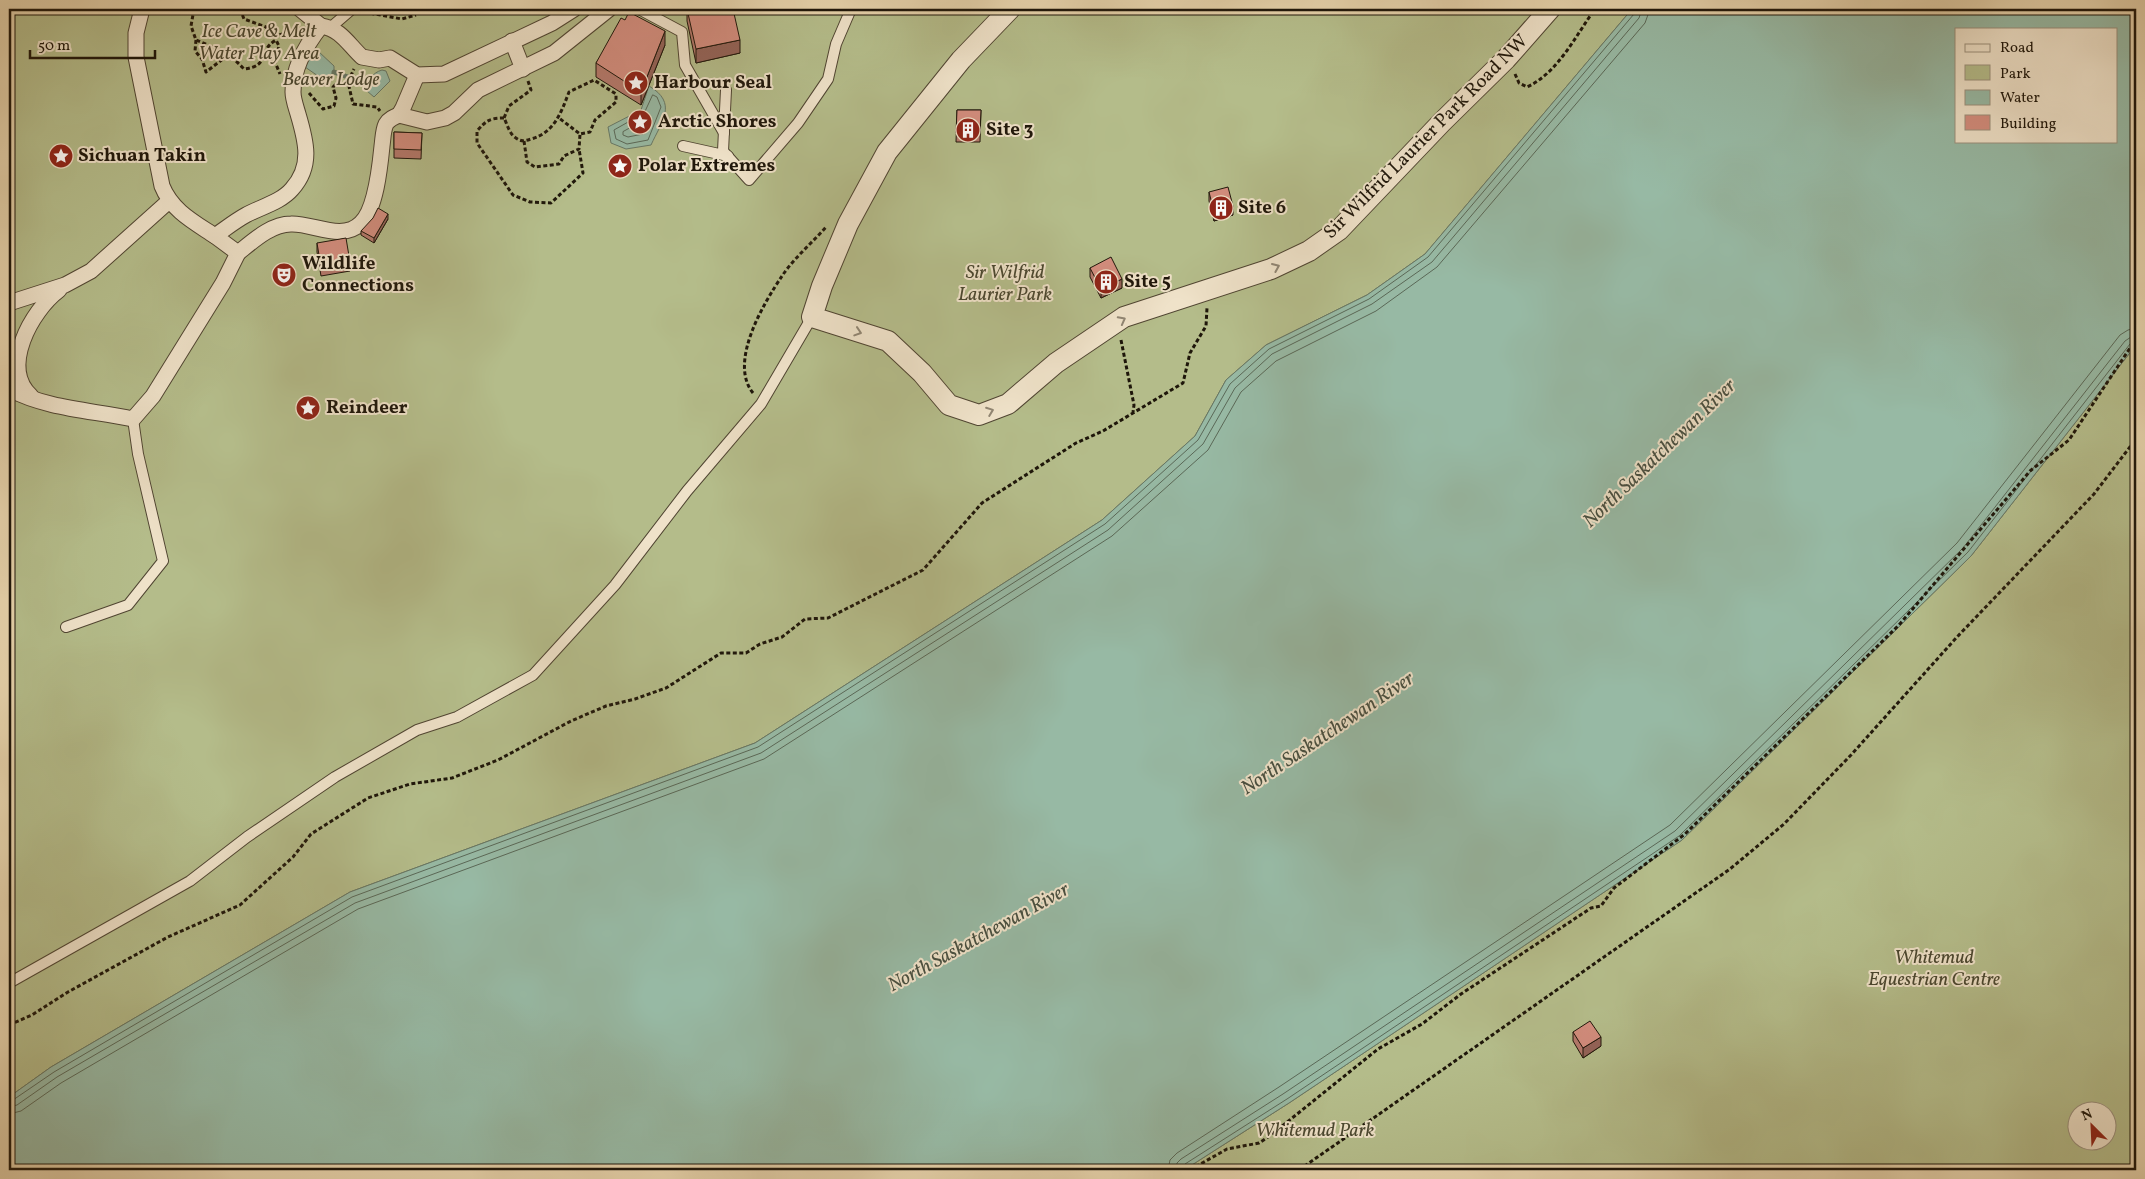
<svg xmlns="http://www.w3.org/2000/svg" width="2145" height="1179" font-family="Vollkorn,serif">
  <rect width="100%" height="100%" fill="#e6d3ac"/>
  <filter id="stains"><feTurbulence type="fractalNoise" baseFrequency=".004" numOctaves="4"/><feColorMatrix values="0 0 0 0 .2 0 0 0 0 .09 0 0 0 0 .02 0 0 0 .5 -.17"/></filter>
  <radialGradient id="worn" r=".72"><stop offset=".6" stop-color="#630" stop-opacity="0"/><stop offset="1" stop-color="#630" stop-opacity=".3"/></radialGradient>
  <!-- green -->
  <g fill="#b4bc8a" stroke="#69694a" fill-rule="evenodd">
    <path d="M9 9H1632L1425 254 1367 295 1266 345 1226 380 1195 436 1102 520 755 743 350 892 51 1067 9 1097Z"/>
    <path d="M2136 345V1170H1184L1289 1103 1682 840 1971 556ZM2078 1112H2108V1142H2078Z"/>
  </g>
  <!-- water -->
  <g fill="#97b9a4" stroke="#677866" fill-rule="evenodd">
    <path d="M1632 9H2136V345L1971 556 1682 840 1289 1103 1184 1170H9V1097L51 1067 350 892 755 743 1102 520 1195 436 1226 380 1266 345 1367 295 1425 254ZM1956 29H2116V141H1956Z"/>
    <path d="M318 51 334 66V72L329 76H318L305 67 311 54 314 55Z"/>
    <path d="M382 70 386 71 390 81 374 97 367 91C368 80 372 73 382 70Z"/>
    <path d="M649 86C678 103 662 121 651 145L626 149 611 143 608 127 641 110Z"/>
  </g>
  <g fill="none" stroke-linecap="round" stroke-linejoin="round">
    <!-- shore -->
    <g stroke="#5a6857" stroke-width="1">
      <path d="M653 95 657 97 661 107 648 140 627 144 616 139 614 130 644 113Z"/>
      <path d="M645 120 649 123 643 134 628 137 623 135V132Z"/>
      <path d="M9 1101 13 1100 54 1072 352 897 758 747 1105 524 1198 440 1230 384 1269 349 1369 299 1428 257 1634 14 1636 9"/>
      <path d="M9 1107 17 1105 57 1077 355 903 761 753 1108 530 1203 444 1235 388 1272 354 1372 304 1432 262 1639 18 1642 9"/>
      <path d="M9 1114 21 1111 61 1083 358 909 764 759 1112 536 1208 450 1241 392 1276 361 1376 311 1437 267 1645 23 1650 9"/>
      <path d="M1168 1170 1170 1160 1177 1153 1279 1087 1670 825 1957 543 2120 335 2128 330 2136 328"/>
      <path d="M1176 1170 1177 1163 1181 1159 1283 1094 1675 831 1963 548 2125 341 2131 337 2136 336"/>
      <path d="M1182 1170 1185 1164 1287 1099 1679 836 1968 552 2130 344 2136 342"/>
    </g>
    <!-- stream -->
    <path stroke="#677866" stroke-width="5" d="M334 72 367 84"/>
    <defs>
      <g id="service">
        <path d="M639 9 682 32 685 65 724 133"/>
        <path d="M330 28 352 9"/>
        <path d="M726 90 723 151 749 180 798 123 828 79 836 44 851 9"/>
        <path d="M683 146 728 156"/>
        <path d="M66 627 128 605 163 561 138 454 133 419"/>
        <path d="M9 983 190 881 247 837 335 777 417 730 457 717 533 675 615 585 687 491 761 404 812 317"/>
      </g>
      <g id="pedestrian">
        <path d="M142 9 136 33V57L162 186C172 211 194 222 215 236"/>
        <path d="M300 9 321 26"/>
        <path d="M574 9 552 23 444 74 417 75 390 58 379 60 362 57C348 44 341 29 321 26 306 45 293 67 293 92 293 99 296 107 298 114 306 141 313 166 292 189 281 202 261 207 246 215 235 221 225 229 215 236L238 253C253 241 271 224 291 224 313 223 342 242 361 223 376 209 380 166 382 146 383 139 383 130 386 124 389 119 394 117 399 115L427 122 445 118 454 113 478 90 554 53 609 9"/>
        <path d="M512 41 523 69"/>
        <path d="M399 115 403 108 417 75"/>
        <path d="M9 303 65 285 91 271 169 201"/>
        <path d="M9 389C48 409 90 410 133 419L153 396 223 283 238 253"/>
        <path d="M31 396C0 368 31 311 59 290"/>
      </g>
      <path id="minor" d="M1010 9 961 60 887 152 848 224 822 286 812 317 888 341 922 373 949 405 979 415 1008 404 1056 363 1124 317 1271 269 1309 251 1339 230 1442 122 1506 59 1550 9"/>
    </defs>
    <!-- service casing -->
    <use href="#service" stroke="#504532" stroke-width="12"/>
    <!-- pedestrian casing -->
    <use href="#pedestrian" stroke="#504532" stroke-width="17"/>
    <!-- minor casing -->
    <use href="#minor" stroke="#504532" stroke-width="22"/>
    <!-- path -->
    <g stroke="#1e160a" stroke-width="3" stroke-dasharray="4 2.5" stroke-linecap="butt">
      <path d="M194 9 191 26 196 40 229 54 244 69C271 66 257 51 276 40L279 46 275 62 280 74"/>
      <path d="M240 9 244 19 266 27 271 35C281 37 288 29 297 35"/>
      <path d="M364 12 402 19 416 15"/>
      <path d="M196 40 195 51 202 59 206 72 228 55"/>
      <path d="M1515 74 1519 83 1527 87C1558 73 1576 35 1595 9"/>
      <path d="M528 81 531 90 509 106 504 118C507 124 510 135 516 138 521 142 525 141 531 139 554 133 561 113 569 92L594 80 616 94V102L595 120 590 132 580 134 559 118"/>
      <path d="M348 82 354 69"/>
      <path d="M309 93 323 109 334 106 336 98 333 87 335 85 348 82 353 104 377 107 380 111"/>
      <path d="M504 118C489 118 486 121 477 131V143L513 195 530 202 551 203 583 173 579 149"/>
      <path d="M524 141 527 162 535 167 559 164 564 156 579 149 580 134"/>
      <path d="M1121 340 1134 405 1133 412"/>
      <path d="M753 393C728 362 764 303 782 276 794 258 812 243 826 227"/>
      <path d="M9 1025 32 1015 68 992 168 937 240 905 293 857 311 834 368 798 410 784 452 778 498 760 571 721 606 706 635 699 666 688 721 653H746L760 644 782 637 805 619 828 618 923 570 982 503 1076 443 1103 431 1183 383 1190 353 1206 326 1207 308"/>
      <path d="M1190 1170 1227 1149 1259 1143 1271 1135 1378 1049 1422 1024 1461 994 1591 908 1601 906 1614 888 1685 834 1899 625 2030 471 2069 440 2136 339"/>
      <path d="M1299 1170 1730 869 1784 824 1851 755 1957 637 2094 494 2136 439"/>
    </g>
    <!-- service -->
    <use href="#service" stroke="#efe2c9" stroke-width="10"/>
    <!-- pedestrian -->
    <use href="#pedestrian" stroke="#efe2c9" stroke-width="15"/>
    <!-- minor -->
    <use href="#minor" stroke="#efe2c9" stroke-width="20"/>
  </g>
  <!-- wall -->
  <g fill="#b5796c" stroke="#1e160a">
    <path d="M687 9 722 12 740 53 696 63 687 21Z"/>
    <path d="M625 20 665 45 641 105 596 77V63Z"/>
    <path d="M957 110H981L980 142H956Z"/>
    <path d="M394 132 422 133 421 159 394 158Z"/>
    <path d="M1209 192 1233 215 1214 221 1209 201Z"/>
    <path d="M388 219 374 243 361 235V231Z"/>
    <path d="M317 243 350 262V271L321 276 317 252Z"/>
    <path d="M1090 268 1122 288 1101 298 1090 277Z"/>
    <path d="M1573 1032 1601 1046 1583 1058 1573 1041Z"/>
  </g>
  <!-- shaded-wall -->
  <g fill="#946358" stroke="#1e160a">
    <path d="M665 31V45L641 105V92Z"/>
    <path d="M740 40V53L696 63V49Z"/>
    <path d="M1233 206V215L1214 221V212Z"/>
    <path d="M388 214V219L374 243V238Z"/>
    <path d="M1122 279V288L1101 298V289Z"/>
    <path d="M1601 1037V1046L1583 1058V1048Z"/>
  </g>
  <!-- building -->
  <g fill="#d38d7e" stroke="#1e160a">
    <path d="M687 9H721L722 12 733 9 740 40 696 49Z"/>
    <path d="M629 12 665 31 641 92 596 63 621 18 625 20Z"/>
    <path d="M957 110H981L980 133H956Z"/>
    <path d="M394 132 422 133 421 150 394 149Z"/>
    <path d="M1228 187 1233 206 1214 212 1209 192Z"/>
    <path d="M378 208 388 214 374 238 361 231 373 218Z"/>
    <path d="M346 238 350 262 321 267 317 243Z"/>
    <path d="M1111 257 1122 279 1101 289 1090 268Z"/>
    <path d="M1590 1021 1601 1037 1583 1048 1573 1032Z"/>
  </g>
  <!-- one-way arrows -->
  <defs><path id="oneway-chevron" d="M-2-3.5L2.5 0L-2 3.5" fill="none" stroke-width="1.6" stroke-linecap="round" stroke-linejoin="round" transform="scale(1.25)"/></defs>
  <g stroke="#918673">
    <use href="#oneway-chevron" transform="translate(1276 267) rotate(-23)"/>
    <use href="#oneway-chevron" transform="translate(1122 320) rotate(-28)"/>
    <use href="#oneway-chevron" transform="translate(858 332) rotate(18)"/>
    <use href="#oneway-chevron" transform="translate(990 411) rotate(-21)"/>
  </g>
  <!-- icons -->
  <defs>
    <symbol id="sight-disc" viewBox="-11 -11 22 22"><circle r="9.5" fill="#8f2418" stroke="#efe2c9"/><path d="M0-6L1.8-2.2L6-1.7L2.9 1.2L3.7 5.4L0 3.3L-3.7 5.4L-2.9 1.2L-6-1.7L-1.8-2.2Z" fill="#fff"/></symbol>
    <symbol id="building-disc" viewBox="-11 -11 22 22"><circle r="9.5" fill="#8f2418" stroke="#efe2c9"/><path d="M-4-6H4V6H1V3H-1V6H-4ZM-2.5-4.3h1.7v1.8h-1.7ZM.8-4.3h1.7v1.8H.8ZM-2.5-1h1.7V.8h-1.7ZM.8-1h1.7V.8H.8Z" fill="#fff"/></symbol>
    <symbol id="theatre-disc" viewBox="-11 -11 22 22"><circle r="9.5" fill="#8f2418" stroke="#efe2c9"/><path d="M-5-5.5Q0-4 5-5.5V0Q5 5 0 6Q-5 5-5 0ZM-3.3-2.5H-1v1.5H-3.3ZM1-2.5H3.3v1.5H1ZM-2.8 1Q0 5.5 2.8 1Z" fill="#fff"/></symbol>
  </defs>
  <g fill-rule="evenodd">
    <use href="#sight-disc" x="622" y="69" width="28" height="28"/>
    <use href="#sight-disc" x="626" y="108" width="28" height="28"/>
    <use href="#building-disc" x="954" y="116" width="28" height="28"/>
    <use href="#sight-disc" x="47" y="142" width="28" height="28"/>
    <use href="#sight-disc" x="606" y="152" width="28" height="28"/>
    <use href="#building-disc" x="1207" y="194" width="28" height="28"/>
    <use href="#theatre-disc" x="270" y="261" width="28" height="28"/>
    <use href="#building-disc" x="1092" y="268" width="28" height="28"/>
    <use href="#sight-disc" x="294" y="394" width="28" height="28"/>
  </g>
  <g text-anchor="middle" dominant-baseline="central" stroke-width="4" stroke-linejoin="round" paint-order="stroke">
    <!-- park labels -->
    <g font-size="19" font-style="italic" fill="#4b4830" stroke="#efe2c9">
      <text x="259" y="32">Ice Cave &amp; Melt<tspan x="259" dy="22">Water Play Area</tspan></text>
      <text x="331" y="80">Beaver Lodge</text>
      <text x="1005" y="273">Sir Wilfrid<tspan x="1005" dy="22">Laurier Park</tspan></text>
      <text x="1934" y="958">Whitemud<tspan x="1934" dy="22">Equestrian Centre</tspan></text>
      <text x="1315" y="1131">Whitemud Park</text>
    </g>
    <!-- poi labels -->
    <g font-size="19" font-weight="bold" fill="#1e160a" stroke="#efe2c9" text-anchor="start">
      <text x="654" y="83">Harbour Seal</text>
      <text x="658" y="122">Arctic Shores</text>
      <text x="986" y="130">Site 3</text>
      <text x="78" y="156">Sichuan Takin</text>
      <text x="638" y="166">Polar Extremes</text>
      <text x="1238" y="208">Site 6</text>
      <text x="302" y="264">Wildlife<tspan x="302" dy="22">Connections</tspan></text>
      <text x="1124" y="282">Site 5</text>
      <text x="326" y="408">Reindeer</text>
    </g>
    <!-- street labels -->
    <g font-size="19" fill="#1e160a" stroke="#efe2c9">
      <text transform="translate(1426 137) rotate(-45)">Sir Wilfrid Laurier Park Road NW</text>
    </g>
    <!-- water labels -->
    <g font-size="20" font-style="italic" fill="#484f40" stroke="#efe2c9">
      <text transform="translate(1660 454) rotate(-44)">North Saskatchewan River</text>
      <text transform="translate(1328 734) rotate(-34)">North Saskatchewan River</text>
      <text transform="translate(979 938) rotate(-29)">North Saskatchewan River</text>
    </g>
  </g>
  <!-- margin -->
  <rect width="2145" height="1179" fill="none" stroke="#e6d3ac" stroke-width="30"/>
  <rect x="10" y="10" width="2125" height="1159" fill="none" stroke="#1e160a" stroke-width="2.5"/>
  <rect x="15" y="15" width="2115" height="1149" fill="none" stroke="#1e160a"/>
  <!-- legend -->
  <rect x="1955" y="28" width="162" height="115" fill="#efe2c9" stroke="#9b907d"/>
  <rect x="1965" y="44" width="25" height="8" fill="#efe2c9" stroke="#9b907d"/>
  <text x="2000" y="52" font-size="15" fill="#1e160a">Road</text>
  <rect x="1965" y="65" width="25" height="15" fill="#b4bc8a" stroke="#9b907d"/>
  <text x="2000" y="78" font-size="15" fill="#1e160a">Park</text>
  <rect x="1965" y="90" width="25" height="15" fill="#97b9a4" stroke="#9b907d"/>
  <text x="2000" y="102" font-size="15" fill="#1e160a">Water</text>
  <rect x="1965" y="115" width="25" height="15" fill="#d38d7e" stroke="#9b907d"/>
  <text x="2000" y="128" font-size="15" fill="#1e160a">Building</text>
  <!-- north arrow -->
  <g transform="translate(2092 1126) rotate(336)"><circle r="24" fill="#efe2c9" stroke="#9b907d"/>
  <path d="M0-4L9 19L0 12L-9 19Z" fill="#8f2418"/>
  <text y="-8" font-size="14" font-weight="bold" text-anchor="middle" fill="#1e160a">N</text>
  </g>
  <!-- scale -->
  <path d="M30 50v8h125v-8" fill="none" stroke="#1e160a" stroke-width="2.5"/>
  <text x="38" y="50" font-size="15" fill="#1e160a" stroke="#efe2c9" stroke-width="4" paint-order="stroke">50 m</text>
  <rect width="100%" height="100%" filter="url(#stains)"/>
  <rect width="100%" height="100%" fill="url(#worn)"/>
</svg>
